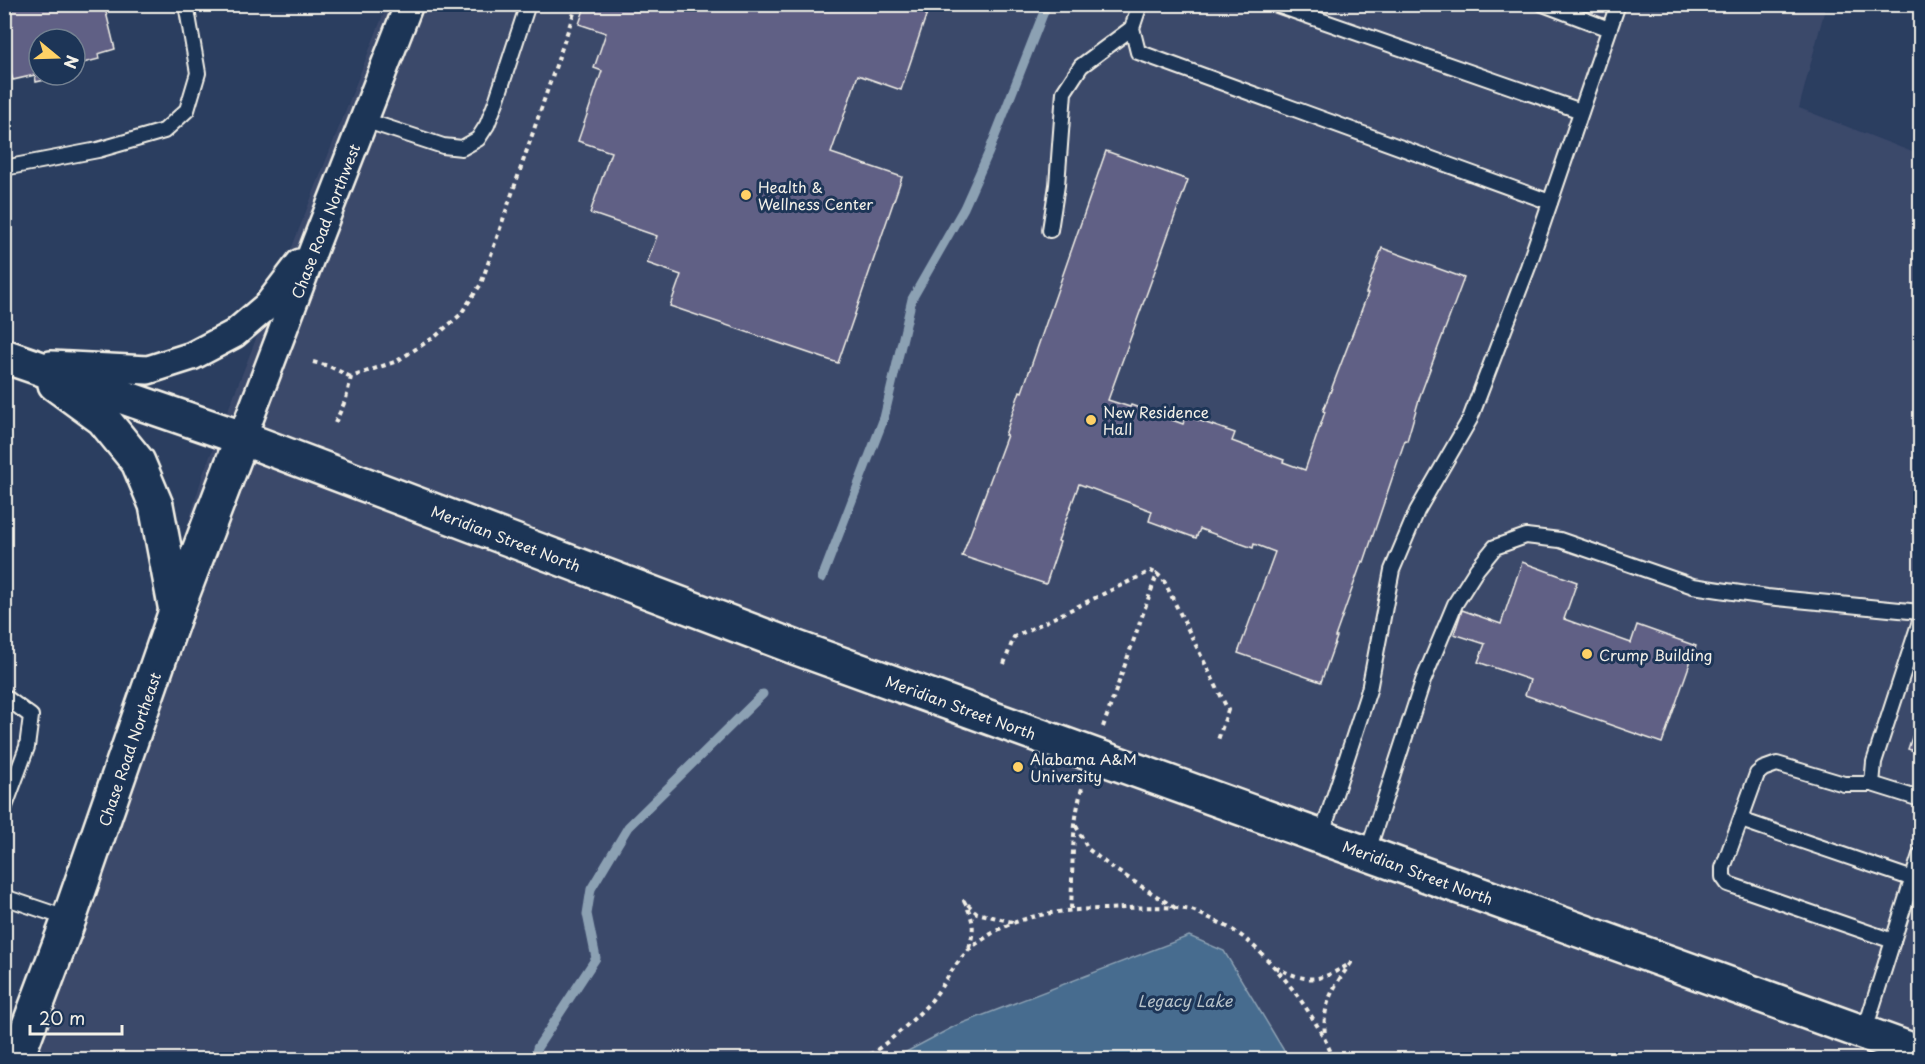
<svg xmlns="http://www.w3.org/2000/svg" width="1925" height="1064" font-family="'Playpen Sans',sans-serif">
  <rect width="100%" height="100%" fill="#2b3e60"/>
  <filter id="ink" filterUnits="userSpaceOnUse"><feTurbulence type="fractalNoise" baseFrequency=".0167" numOctaves="2"/><feDisplacementMap in="SourceGraphic" scale="12" xChannelSelector="R" yChannelSelector="G"/><feConvolveMatrix kernelMatrix="1 2 1 2 8 2 1 2 1" color-interpolation-filters="sRGB"/></filter>
  <g filter="url(#ink)">
    <!-- built -->
    <path fill="#3b486b" d="M387 5H1826L1799 108 1920 155V1059L29 1060 203 474Z"/>
    <!-- water -->
    <path fill="#476c8f" stroke="#8ca1b3" stroke-width="1.5" d="M1189 936 1224 951 1289 1059H893L955 1026Z"/>
    <g fill="none" stroke-linecap="round" stroke-linejoin="round">
      <!-- stream -->
      <g stroke="#8ca1b3" stroke-width="9">
        <path d="M822 578 884 418 912 299 964 208 988 154 1047 4"/>
        <path d="M534 1060 537 1048 596 958 587 914 591 889 628 827 763 694"/>
      </g>
    </g>
    <!-- building -->
    <g fill="#616185" stroke="#f4f1e8" stroke-width="1.5">
      <path d="M19 4H104L115 49 98 54 99 59 79 64 81 71 75 73V39H39V75H66L36 82 35 75 13 80 11 74 4 76V11L19 7Z"/>
      <path d="M586 4H930L901 90 858 75 831 153 902 177 838 363 670 306 681 275 647 263 657 236 590 213 611 152 578 141 602 71 594 68 606 33 579 24Z"/>
      <path d="M1106 151 1188 180 1108 400 1130 407 1131 405 1183 424 1186 416 1235 433 1232 441 1284 460 1283 462 1305 470 1325 412 1323 411 1368 293H1366L1382 248 1464 278 1420 396 1407 441 1405 440 1364 562 1362 561 1335 637H1337L1321 682 1238 653 1275 552 1254 544 1253 548 1200 529 1196 538 1149 521 1152 511 1079 484 1058 541 1060 542 1046 584 962 556 1007 435H1005L1020 391 1022 392Z"/>
      <path d="M1522 562 1577 582 1564 619 1631 643 1637 625 1696 646 1662 743 1525 695 1530 680 1478 662 1485 644 1454 634 1462 610 1501 624Z"/>
      <path d="M1920 714V753L1908 749Z"/>
    </g>
    <g fill="none" stroke-linecap="round" stroke-linejoin="round">
      <defs>
        <g id="service">
          <path d="M1140 4 1132 28 1138 52 1550 202"/>
          <path d="M1274 4 1581 111"/>
          <path d="M1543 4 1609 29"/>
          <path d="M364 120 443 146 462 148 478 139 487 125 496 102 528 4"/>
          <path d="M4 168 98 150 164 131 187 110 198 73 186 4"/>
          <path d="M1050 230 1057 185 1064 92 1081 66 1132 28"/>
          <path d="M1920 621 1874 762 1872 784 1920 799"/>
          <path d="M4 696 31 716 27 747 4 809"/>
          <path d="M1872 784H1844L1777 764 1763 769 1757 774 1723 868V877L1728 884 1893 941"/>
          <path d="M1741 820 1913 879"/>
          <path d="M1321 837 1369 690 1392 570 1417 511 1470 419 1528 267 1618 4"/>
          <path d="M1367 854 1423 681 1455 604 1477 569 1495 547 1526 536 1560 540 1693 586 1767 597 1920 612"/>
          <path d="M4 897 69 919"/>
          <path d="M1864 1033 1920 855"/>
        </g>
        <g id="minor">
          <path d="M51 365 148 370 192 356 234 334 268 305 300 263"/>
          <path d="M242 438 317 240 409 4"/>
        </g>
        <g id="tertiary">
          <path d="M4 356 242 438 797 648 1920 1053"/>
          <path d="M55 384 103 419 138 462 156 505 176 611"/>
          <path d="M16 1060 69 919 176 611 242 438"/>
        </g>
      </defs>
      <!-- service casing -->
      <use href="#service" stroke="#f4f1e8" stroke-width="18"/>
      <!-- minor casing -->
      <use href="#minor" stroke="#f4f1e8" stroke-width="32"/>
      <!-- tertiary casing -->
      <use href="#tertiary" stroke="#f4f1e8" stroke-width="38"/>
      <!-- path -->
      <g stroke="#f4f1e8" stroke-width="4" stroke-dasharray="4.5 4.5" stroke-linecap="butt">
        <path d="M313 362 329 366 351 377"/>
        <path d="M335 423 346 399 351 377 397 361 436 336 460 315 481 284 577 4"/>
        <path d="M1004 664 1014 637 1151 571 1157 574"/>
        <path d="M1103 727 1157 574 1163 579 1228 710 1218 740"/>
        <path d="M1076 826 1088 849 1111 867 1177 909"/>
        <path d="M1071 909C1073 868 1071 823 1083 785"/>
        <path d="M969 948C975 928 974 920 964 901L977 913 1016 923"/>
        <path d="M1275 967C1309 984 1319 982 1351 963 1333 987 1322 1004 1325 1036"/>
        <path d="M862 1060C888 1043 910 1024 931 1001 944 985 953 965 969 950 975 944 984 939 991 934 1022 914 1068 909 1104 909 1133 908 1163 905 1191 910 1196 911 1202 915 1207 917 1219 922 1232 929 1243 937 1278 965 1318 1018 1334 1060"/>
      </g>
      <!-- service -->
      <use href="#service" stroke="#1d3557" stroke-width="14"/>
      <!-- minor -->
      <use href="#minor" stroke="#1d3557" stroke-width="27"/>
      <!-- tertiary -->
      <use href="#tertiary" stroke="#1d3557" stroke-width="33"/>
    </g>
  </g>
  <!-- markers -->
  <g fill="#ffd166" stroke="#1d3557" stroke-width="2">
    <circle cx="746" cy="195" r="6"/>
    <circle cx="1091" cy="420" r="6"/>
    <circle cx="1587" cy="654" r="6"/>
    <circle cx="1018" cy="767" r="6"/>
  </g>
  <g text-anchor="middle" dominant-baseline="central" stroke-width="6" stroke-linejoin="round" paint-order="stroke">
    <!-- poi labels -->
    <g font-size="15" fill="#f4f1e8" stroke="#1d3557" text-anchor="start">
      <text x="758" y="186">Health &amp;<tspan x="758" dy="17">Wellness Center</tspan></text>
      <text x="1103" y="411">New Residence<tspan x="1103" dy="17">Hall</tspan></text>
      <text x="1599" y="654">Crump Building</text>
      <text x="1030" y="758">Alabama A&amp;M<tspan x="1030" dy="17">University</tspan></text>
    </g>
    <!-- street labels -->
    <g font-size="15" fill="#f4f1e8" stroke="#1d3557">
      <text transform="translate(325 221) rotate(-69)">Chase Road Northwest</text>
      <text transform="translate(506 538) rotate(21)">Meridian Street North</text>
      <text transform="translate(961 707) rotate(20)">Meridian Street North</text>
      <text transform="translate(129 749) rotate(-71)">Chase Road Northeast</text>
      <text transform="translate(1418 872) rotate(20)">Meridian Street North</text>
    </g>
    <!-- water labels -->
    <g font-size="16" font-style="italic" fill="#b7c2c9" stroke="#1d3557">
      <text x="1185" y="1000">Legacy Lake</text>
    </g>
  </g>
  <!-- margin -->
  <rect width="1925" height="1064" fill="none" stroke="#1d3557" stroke-width="24"/>
  <rect x="12" y="12" width="1901" height="1040" fill="none" stroke="#f4f1e8" stroke-width="2" filter="url(#ink)"/>
  <!-- north arrow -->
  <g transform="translate(57 57) rotate(109)"><circle r="28" fill="#1d3557" stroke="#738091" stroke-width="1.5"/>
  <path d="M0-4.5L10 22L0 15L-10 22Z" fill="#ffd166"/>
  <text y="-9" font-size="16" font-weight="bold" text-anchor="middle" fill="#f4f1e8">N</text>
  </g>
  <!-- scale -->
  <path d="M30 1025v9h92v-9" fill="none" stroke="#f4f1e8" stroke-width="3"/>
  <text x="39" y="1025" font-size="18" fill="#f4f1e8" stroke="#1d3557" stroke-width="4.5" paint-order="stroke">20 m</text>
</svg>
